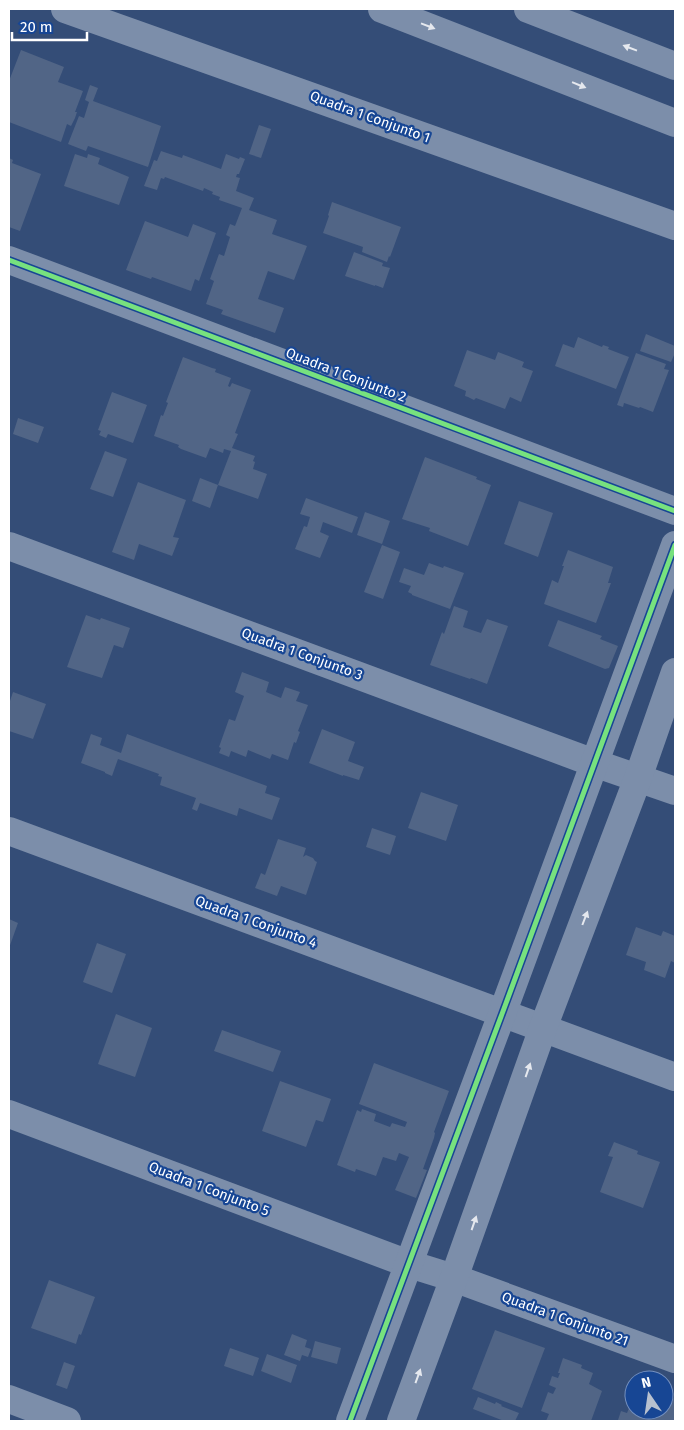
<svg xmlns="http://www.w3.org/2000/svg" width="684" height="1430" font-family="'Fira Sans',sans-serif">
  <rect width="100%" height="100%" fill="#344d77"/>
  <!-- building -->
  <g fill="#516586">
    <path d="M21 50 64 67 58 82 83 91 75 112H77L75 118 71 126 67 124 61 142 9 122V81Z"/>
    <path d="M90 85 98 88 93 101 161 126 148 167 88 146 86 151 68 144 79 116 84 118 89 102 85 100Z"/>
    <path d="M259 125 271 129 261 158 249 154Z"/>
    <path d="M161 151 182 158 183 155 221 169 226 154 239 159 240 157 245 159 239 174H237L236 177 240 178 236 191 254 198 249 210 277 220 272 234 307 246 294 280 268 271 258 299 284 308 275 333 221 314 223 310 206 304 214 281 210 279 219 254 224 256 230 237 226 235 230 224 235 226 242 208 219 200 220 197 212 194 213 192 204 188 203 191 165 177 164 179 161 178 157 190 144 186 154 160 157 161Z"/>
    <path d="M75 154 87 158 88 154 100 158 98 164 129 177 119 205 64 186Z"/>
    <path d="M9 158 13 160 12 163 41 174 20 231 9 227Z"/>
    <path d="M332 202 401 227 390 257 389 256 387 262 362 252 363 247 323 233 329 216 328 215Z"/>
    <path d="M145 221 188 237 193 224 216 233 199 281 195 279 191 291 152 277 151 279 126 270Z"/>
    <path d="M354 252 383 263 382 266 390 268 383 288 375 285V286L345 276Z"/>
    <path d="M646 334 675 346V353L671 362 640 351Z"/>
    <path d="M578 337 602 347 603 345 609 347 608 349 629 357 616 389 555 366 563 344 574 348Z"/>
    <path d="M467 350 495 360 498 352 524 362 522 367 533 371 521 402 510 397 505 409 476 398 474 400 468 397 465 396 466 391 454 386Z"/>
    <path d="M636 353 666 364 664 369 669 370 653 412 640 407 639 408 624 403 623 407 617 405Z"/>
    <path d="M183 357 212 368 216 369 215 372 231 378 228 386 230 387 232 383 251 390 235 433 238 434 232 448 255 456 253 461 255 462 253 469 267 474 258 499 218 485 210 508 192 501 200 478 218 485 231 451 224 449 223 453 210 448 206 458 181 449 178 447 179 445 154 436 161 415 163 416 168 403 166 402Z"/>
    <path d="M112 392 147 405 133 443 108 434 106 438 99 435 101 431 98 430Z"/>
    <path d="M18 418 44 427 38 443 13 434Z"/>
    <path d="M105 451 127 459 113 497 90 489Z"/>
    <path d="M425 457 477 477 476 479 491 485 468 546 429 531 430 528 402 519Z"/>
    <path d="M138 482 186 500 173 537 179 538 172 556 139 544 134 560 112 552Z"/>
    <path d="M306 498 358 517 352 533 323 522 320 532 329 536 320 558 295 549 304 526 307 527 310 517 300 514Z"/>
    <path d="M519 501 553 513 538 557 504 544Z"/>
    <path d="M365 512 390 521 382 544 357 535Z"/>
    <path d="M382 545 400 552 383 599 364 592Z"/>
    <path d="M568 550 613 567 608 583H611L596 623 544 604 552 580 558 583 564 566H562Z"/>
    <path d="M429 563 443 568 444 566 464 573 450 609 412 595V594L408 592 411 586 399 582 404 568 424 575Z"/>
    <path d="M454 606 468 611 463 627 481 633 487 619 508 626 487 684 471 678 470 679 430 665 442 632 444 634Z"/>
    <path d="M86 615 100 620 101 618 130 628 123 648 114 645 102 678 67 667Z"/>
    <path d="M558 620 602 636 600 639 618 646 609 668 605 669 548 646Z"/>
    <path d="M242 672 269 682 266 692 281 698 285 687 300 692 296 701 308 705 298 731 300 732 296 743 294 742 288 760 272 754 270 759 248 750 246 757 231 751 229 757 219 753 221 748 219 747 229 719 235 721 244 696 235 692Z"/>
    <path d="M13 692 46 704 33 739 9 731V704Z"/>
    <path d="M322 729 355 742 348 761 364 767 359 780 343 775V776L309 763Z"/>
    <path d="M91 734 102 738 100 745 121 753 127 734 267 786 265 793 280 798 272 820 239 808 237 816 200 803 197 811 192 809 196 798 160 785 162 777 158 776 159 774 118 759 112 776 105 773V772L81 763Z"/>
    <path d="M421 792 458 805 446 841 408 828Z"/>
    <path d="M372 828 396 836 390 855 366 847Z"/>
    <path d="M278 839 306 848 303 857 306 855 313 858 315 861 317 862 306 895 281 886 277 896 255 888 261 873 265 875Z"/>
    <path d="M9 919 18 923 9 948Z"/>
    <path d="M636 927 661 936 663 931 675 936V963L671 961 665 978 644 970 646 962 626 955Z"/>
    <path d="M97 943 126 954 112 993 83 982Z"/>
    <path d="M116 1014 152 1028 135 1077 98 1064Z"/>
    <path d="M222 1030 281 1051 273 1072 214 1051Z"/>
    <path d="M374 1063 449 1091 434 1132 435 1133 434 1138 423 1169 427 1170 416 1198 395 1190 409 1157 399 1153 396 1161 383 1157 376 1176 356 1169 355 1172 337 1165 357 1110 361 1112 362 1109 376 1114 374 1121 390 1127 392 1123 405 1127 407 1122 359 1104Z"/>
    <path d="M280 1081 331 1099 323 1122 316 1120 306 1147 262 1131Z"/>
    <path d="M614 1142 638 1151 637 1154 660 1162 643 1208 600 1192 613 1157 608 1156Z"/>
    <path d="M49 1280 95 1297 81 1335 79 1334 76 1344 31 1328Z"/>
    <path d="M495 1330 545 1348 522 1408 472 1389Z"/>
    <path d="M292 1334 307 1340 305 1347 311 1349 308 1357 302 1355 300 1361 284 1355Z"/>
    <path d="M315 1341 341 1348 337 1364 311 1357Z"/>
    <path d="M230 1348 259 1358 253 1376 224 1366Z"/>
    <path d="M267 1354 297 1365 291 1383 261 1371Z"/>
    <path d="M563 1358 582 1365 581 1368 593 1373 589 1384 602 1391 591 1421H546L549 1414 541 1411 548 1392 553 1394 556 1388 549 1385 552 1376 558 1378 560 1373H558Z"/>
    <path d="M64 1362 75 1366 67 1389 56 1385Z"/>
    <path d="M675 1395V1421L618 1420 621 1411 627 1413 634 1396V1410H664V1403L671 1405Z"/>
    <path d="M478 1397 495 1404 496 1402 502 1405 501 1406 519 1413 515 1421H504L473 1409Z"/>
  </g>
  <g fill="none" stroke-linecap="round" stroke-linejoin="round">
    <!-- minor -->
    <g stroke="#7c8eaa" stroke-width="28">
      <path d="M65 9 675 226"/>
      <path d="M382 9 675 123"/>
      <path d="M528 9 675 66"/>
      <path d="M9 260 675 511"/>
      <path d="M9 546 594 763 675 791"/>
      <path d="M9 831 675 1077"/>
      <path d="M9 1114 409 1264 454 1278 675 1359"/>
      <path d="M9 1399 67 1421"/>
      <path d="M350 1421 502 1014 675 545"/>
      <path d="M401 1421 454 1278 543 1028 638 778 675 672"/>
    </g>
    <defs>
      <g id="cycleway">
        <path d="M9 260 675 511"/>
        <path d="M350 1421 502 1014 675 545"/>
      </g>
    </defs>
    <!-- cycleway casing -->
    <use href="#cycleway" stroke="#174694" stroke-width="8"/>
    <!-- cycleway -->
    <use href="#cycleway" stroke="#77e17e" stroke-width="5"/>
  </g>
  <!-- one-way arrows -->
  <defs><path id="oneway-solid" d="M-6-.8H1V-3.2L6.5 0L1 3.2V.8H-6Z" transform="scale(1.25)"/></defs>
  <g fill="#e5e8ee">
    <use href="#oneway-solid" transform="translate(428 26) rotate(21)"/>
    <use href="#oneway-solid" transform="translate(630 48) rotate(-159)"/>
    <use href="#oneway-solid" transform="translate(579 85) rotate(22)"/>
    <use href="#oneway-solid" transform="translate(585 918) rotate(-69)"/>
    <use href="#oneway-solid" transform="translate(528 1070) rotate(-71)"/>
    <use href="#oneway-solid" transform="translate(474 1223) rotate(-71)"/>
    <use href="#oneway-solid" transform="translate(418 1376) rotate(-70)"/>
  </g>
  <g text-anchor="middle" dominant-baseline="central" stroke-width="4.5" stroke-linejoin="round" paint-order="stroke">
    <!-- street labels -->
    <g font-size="14" fill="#fff" stroke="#174694">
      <text transform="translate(370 117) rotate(20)">Quadra 1 Conjunto 1</text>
      <text transform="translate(346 375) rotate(21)">Quadra 1 Conjunto 2</text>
      <text transform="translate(302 654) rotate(20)">Quadra 1 Conjunto 3</text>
      <text transform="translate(256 922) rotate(20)">Quadra 1 Conjunto 4</text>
      <text transform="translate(209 1189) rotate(21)">Quadra 1 Conjunto 5</text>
      <text transform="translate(565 1319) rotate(20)">Quadra 1 Conjunto 21</text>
    </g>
  </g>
  <!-- border -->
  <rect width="684" height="1430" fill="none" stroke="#ffffff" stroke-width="20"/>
  <!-- north arrow -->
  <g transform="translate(649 1395) rotate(347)"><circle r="24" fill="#174694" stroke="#7490bf"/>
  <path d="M0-4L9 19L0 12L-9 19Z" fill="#b8c1cf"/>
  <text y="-8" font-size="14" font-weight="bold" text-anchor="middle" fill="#ffffff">N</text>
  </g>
  <!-- scale -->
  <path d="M12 32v8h75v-8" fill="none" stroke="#ffffff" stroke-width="2.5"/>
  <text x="20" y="32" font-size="15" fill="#ffffff" stroke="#174694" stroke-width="4" paint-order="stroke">20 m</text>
</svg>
